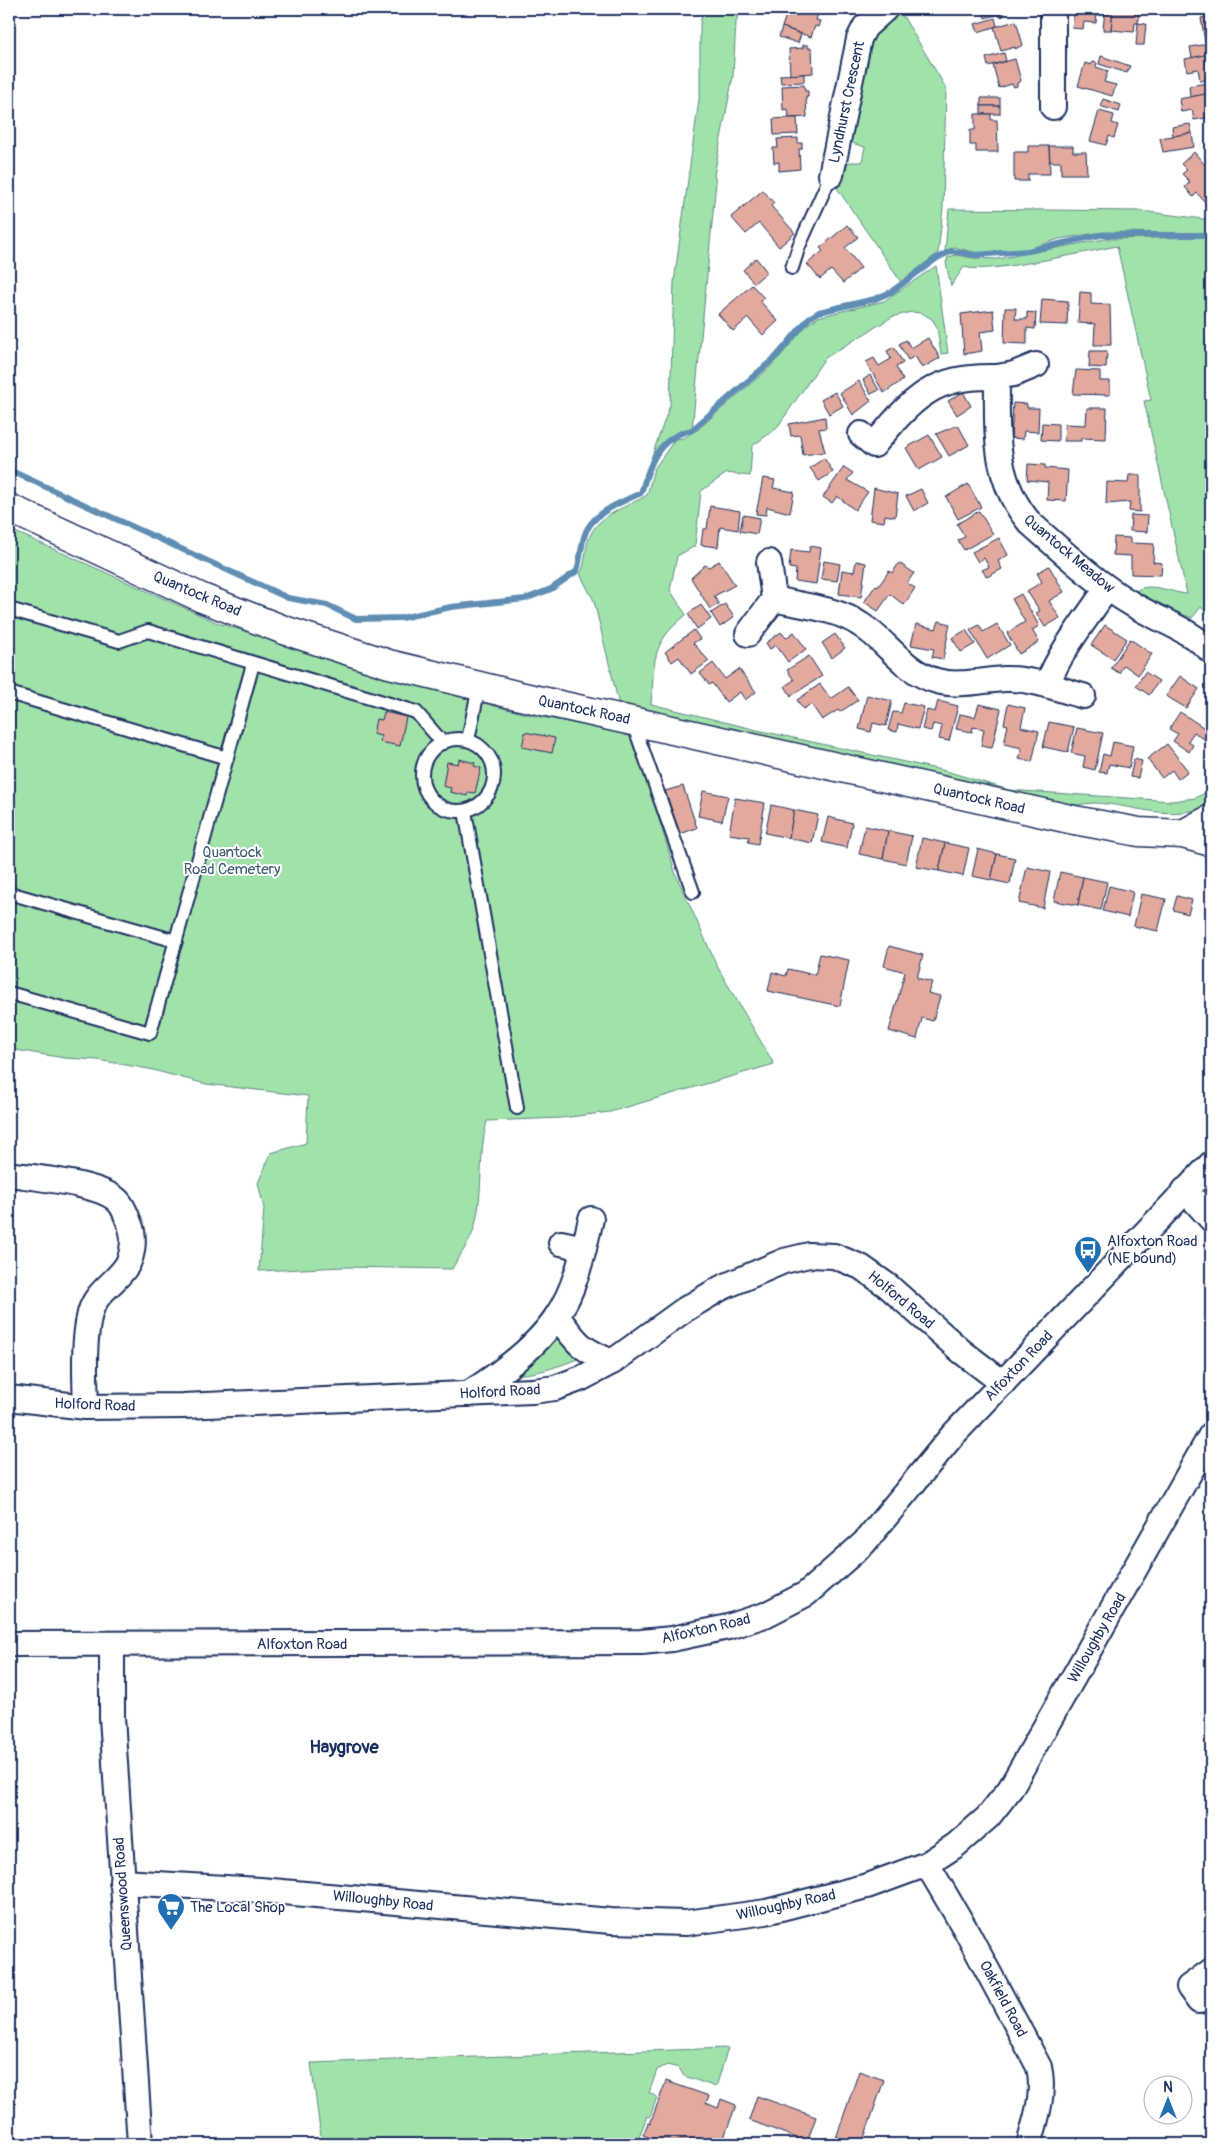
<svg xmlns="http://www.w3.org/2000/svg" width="1220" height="2153" font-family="Pangolin,sans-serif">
  <rect width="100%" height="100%" fill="#fff"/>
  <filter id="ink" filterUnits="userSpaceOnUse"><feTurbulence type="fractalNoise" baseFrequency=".02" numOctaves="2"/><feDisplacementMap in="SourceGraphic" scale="10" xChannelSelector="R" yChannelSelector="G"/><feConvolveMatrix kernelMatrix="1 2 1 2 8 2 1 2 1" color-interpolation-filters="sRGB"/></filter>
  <g filter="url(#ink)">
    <!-- green -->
    <g fill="#a1e2ab" stroke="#5e8884">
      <path d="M703 9H740L736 22 733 76 714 175 716 182 692 430 677 433 649 464 670 405 674 282 700 92V24Z"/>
      <path d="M900 11 946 88 943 208 938 253 901 282 837 188 843 165 850 162H862L865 147 849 142 866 39 877 26Z"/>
      <path d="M949 209 1141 211 1211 220V233L1103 232 1059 239 1028 249 977 253 954 247 945 251Z"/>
      <path d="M1211 237V617L1201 607 1192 618 1159 605 1136 591C1149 581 1172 593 1187 594L1144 401 1151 400 1117 246C1090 251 984 275 964 267L951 286 946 263 948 257 957 255 973 258 997 259 1105 239Z"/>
      <path d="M936 266 948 353 941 354 937 327 932 319 922 313 911 312 892 317 825 358 776 429 752 446 750 476 727 473 701 491 695 546 677 556 670 590 686 615C650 644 655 660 651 704L757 730 946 771 1009 790 1172 801 1195 798 1211 790V798L1207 807C1163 821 1136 805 1095 803 1085 803 1074 806 1064 807L619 705 594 601 580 574C587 562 584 548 590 536 599 514 628 507 647 495L654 469 675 439 683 438 697 430 769 368 808 324 818 317 884 301Z"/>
      <path d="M9 529 218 623 445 693 530 715 633 734 676 875 718 968 774 1064 610 1112 561 1118 487 1121C478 1154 484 1191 475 1225 472 1240 459 1256 452 1269L344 1267 259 1271 264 1208 258 1183 271 1153 306 1143 308 1096 206 1084 149 1069 98 1060 65 1058 9 1049Z"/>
      <path d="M552 1329 585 1356C560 1366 532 1377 505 1374Z"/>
      <path d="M728 2048 716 2087 684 2076 679 2068 667 2065 657 2070 649 2093 657 2097 650 2117 647 2116 639 2137 643 2139 641 2144H322L311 2063Z"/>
    </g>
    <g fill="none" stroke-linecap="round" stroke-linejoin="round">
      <!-- stream -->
      <path stroke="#5e8db3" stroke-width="6" d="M9 470 288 598 327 605 356 619 401 618 451 607 525 599 551 589 577 571C580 560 581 548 584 537 590 513 622 502 641 493 650 463 658 437 692 430L777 356 809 318 819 312 875 299 891 292 937 258 951 251 975 255 1028 251 1100 235H1211"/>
    </g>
    <!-- building -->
    <g fill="#e2a99e" stroke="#1b2f5e">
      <path d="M788 9H812L819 11 816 20 820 21 818 27 815 26 811 37 782 27Z"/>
      <path d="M982 9H1005L1006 11 1003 12 1004 16 1000 17 999 14 985 18Z"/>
      <path d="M1074 9H1097L1096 23 1084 22 1083 29 1072 28Z"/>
      <path d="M1105 9H1113L1111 30H1103Z"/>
      <path d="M1113 9H1136V13H1139L1138 23H1135L1134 32 1111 30Z"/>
      <path d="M1211 16V41L1205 42 1201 18Z"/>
      <path d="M995 18 997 26 978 32 975 24Z"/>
      <path d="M1016 21 1023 45 1015 49V47L1001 51 994 27Z"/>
      <path d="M1138 23 1146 24 1144 45H1136Z"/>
      <path d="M782 27 801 34 798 43 779 37Z"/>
      <path d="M1208 44 1210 54 1192 58 1190 47Z"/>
      <path d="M803 45H808V48H812L813 73 790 75 789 49 803 48Z"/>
      <path d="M1004 53 1006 61 988 66 986 58Z"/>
      <path d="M1210 54 1211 79 1200 81 1198 69 1187 71 1185 59Z"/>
      <path d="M1101 56 1130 66 1127 73 1099 64Z"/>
      <path d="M1015 59 1021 81 1017 83V86L1014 87 1012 84 999 88 993 65Z"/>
      <path d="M1092 62 1097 63 1096 67 1108 71 1104 82 1116 85 1112 96 1078 86 1085 63 1091 65Z"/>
      <path d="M804 74V82L781 83 780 75Z"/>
      <path d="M1207 83 1208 94 1190 97 1189 86Z"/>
      <path d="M804 85 805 91H808V97H806L807 117 789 118 788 109 783 110 782 86Z"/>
      <path d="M1211 93V117L1194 120 1192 110 1181 112 1179 99Z"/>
      <rect x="981" y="98" width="19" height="8"/>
      <path d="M1103 99 1121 105 1119 112 1100 106Z"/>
      <rect x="981" y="106" width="19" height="8"/>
      <path d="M1099 111 1114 115 1112 123 1118 125 1114 138 1109 136 1106 145 1090 141Z"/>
      <path d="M975 114H991V120H997L998 152H976V145H970V130H975Z"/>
      <path d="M789 118H797L798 134 774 135 773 119Z"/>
      <path d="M1190 124 1192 133 1173 136 1172 127Z"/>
      <path d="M1192 133 1194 147 1163 152 1160 138Z"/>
      <path d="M798 138V143H802V149H799L800 169 779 171V162L774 163 773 148H778L777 139Z"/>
      <path d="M1028 146H1049L1050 174H1028V181H1014V152H1028Z"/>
      <path d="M1049 146H1073V152H1086L1087 174H1061V162H1050Z"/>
      <path d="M1194 152 1211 172V196L1205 202 1197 193 1193 197 1185 187 1190 182 1182 174 1187 170 1181 164Z"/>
      <path d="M763 190 774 203 771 206 795 233 779 247 759 223 746 234 731 217Z"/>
      <path d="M847 225 858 237 845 248 861 268 843 283 831 270 820 279 807 264 823 251 820 248Z"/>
      <path d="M756 258 767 272 754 283 743 270Z"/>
      <path d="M752 285 764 298 760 301 778 321 763 335 748 318 733 331 718 314Z"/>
      <path d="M1080 292 1091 293V304L1110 305 1111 345H1094L1095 324 1078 323Z"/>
      <path d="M1042 299 1068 301 1067 325 1040 324Z"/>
      <path d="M1005 308H1016L1015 319H1027V312L1036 313 1035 329 1027 328V344L1004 343Z"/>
      <path d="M993 310 995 330 980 332 982 351 964 354 961 314Z"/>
      <path d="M928 338 940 358 922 368 915 356 908 360 899 344 906 340 911 348Z"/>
      <path d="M894 347 903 363 896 367 903 380 884 393 866 362 874 358 879 366 891 359 887 351Z"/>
      <path d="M1090 351H1107L1106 368 1089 367Z"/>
      <path d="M1076 370 1100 371V381H1110V395L1073 394Z"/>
      <path d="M870 375 879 390 871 394 863 380Z"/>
      <path d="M859 381 871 401 853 415 840 393Z"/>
      <path d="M835 392 843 406 829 414 821 400Z"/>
      <path d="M963 392 971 406 957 415 948 401Z"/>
      <path d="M1013 403 1027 404V408H1039L1038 432 1024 431 1023 439 1011 438Z"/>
      <path d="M1087 408H1107L1106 439 1081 438V441H1064L1065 424 1086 425Z"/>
      <path d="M825 417 826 428 819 429 825 452 803 455 800 435 791 436 789 424Z"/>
      <path d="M1042 423 1058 424V441L1041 440Z"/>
      <path d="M958 425 969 445 949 456 936 434Z"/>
      <path d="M929 435 942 457 919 470 906 448Z"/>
      <path d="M824 458 833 472 819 481 810 468Z"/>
      <path d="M1028 464 1045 465V468L1068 470 1066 501 1047 500 1048 482 1027 480Z"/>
      <path d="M844 467 853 473 847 480 868 492 855 510 837 496 832 503 823 497Z"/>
      <path d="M1129 475H1140V512L1129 511 1130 502 1106 504 1107 482 1128 483Z"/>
      <path d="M763 478 775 480 773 488 794 492 790 513 767 507 766 515 756 514Z"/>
      <path d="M968 484 981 507 958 519 946 497Z"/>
      <path d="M874 488 898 494 895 517 885 515 884 522 870 520Z"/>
      <path d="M921 489 928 503 914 511 906 496Z"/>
      <path d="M710 506 740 511 738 530 720 527 718 547 701 545 703 529H707Z"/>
      <path d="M979 511 993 534 964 550 958 540 965 537 957 524Z"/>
      <path d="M743 515 760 518 757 534 740 531Z"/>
      <path d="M1131 515 1148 516 1147 532 1130 531Z"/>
      <path d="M1114 537 1130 538V543L1154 544 1153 562 1162 563 1161 575 1131 574V556L1113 555Z"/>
      <path d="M999 538 1008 555 998 561 1002 569 987 577 982 570 989 567 984 558 978 562 972 552Z"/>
      <path d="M810 546 821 548 816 584 795 581 796 569 789 568 791 550 809 552Z"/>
      <path d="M719 561 735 585 714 596 719 604 710 609 691 578 705 565 709 567Z"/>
      <path d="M824 561 840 564 837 581 821 579Z"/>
      <path d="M856 561 866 563 861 597 839 594 842 570 854 572Z"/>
      <path d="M899 563 914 573 907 583 915 588 904 605 890 594 878 611 864 602 876 585 878 587 889 571 892 573Z"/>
      <path d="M1049 566 1064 592 1049 601 1060 618 1045 627 1036 613 1040 611 1027 591 1042 582 1037 573Z"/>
      <path d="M1021 594 1039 626 1032 630 1039 642 1019 654 1007 633 1025 622 1012 599Z"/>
      <path d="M725 604 734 617 720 627 711 613Z"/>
      <path d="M701 605 711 619 697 629 688 614Z"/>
      <path d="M939 621 950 624 943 659 932 657 934 649 911 645 916 624 936 629Z"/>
      <path d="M997 624 1010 645 987 659 970 630 979 625 983 632Z"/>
      <path d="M1105 625 1127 639 1113 659 1091 645Z"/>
      <path d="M694 630 700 639 693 643 709 661 691 674 679 657 672 662 665 652Z"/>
      <path d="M966 630 975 644 961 652 952 638Z"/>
      <path d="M781 632 786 638 794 632 806 649 788 662 776 645 770 649 766 643Z"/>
      <path d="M835 634 845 648 832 658 822 643Z"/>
      <path d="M1130 639 1152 654 1138 675 1124 665 1119 673 1111 668Z"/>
      <path d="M809 656 822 676 791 696 785 686 794 680 787 670Z"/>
      <path d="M713 663 725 679 739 669 756 692 745 700 740 692 726 702 712 683 709 685 700 673Z"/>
      <path d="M1145 672 1159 681 1149 695 1136 686Z"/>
      <path d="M1180 676 1199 689 1186 708 1166 696Z"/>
      <path d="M820 684 831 699 848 687 858 700 840 712 838 710 822 720 811 704 803 709 797 700Z"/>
      <path d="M867 695 892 701 886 726 873 723 871 732 859 729Z"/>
      <path d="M938 701 958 706 949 741 939 739 942 726 933 724 931 731 922 729 927 710 935 712Z"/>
      <path d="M904 703 924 707 918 729 898 724 897 732 888 730 893 712 901 713Z"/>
      <path d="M979 704 1001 709 992 748 981 746 984 729 973 727 972 732 956 729 960 714 975 717Z"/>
      <path d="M1008 704 1025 708 1021 727 1039 731 1032 762 1019 759 1022 748 1004 744 1008 725 1004 724Z"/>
      <path d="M384 712 406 717 400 746 380 742 381 736 373 734 376 719 382 720Z"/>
      <path d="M1180 712 1209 731 1204 739 1194 732 1188 741 1193 745 1189 752 1173 741 1178 734 1169 729Z"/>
      <path d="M1049 722 1074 727 1068 752 1043 747Z"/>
      <path d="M1077 728 1103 733 1095 770 1083 767 1085 756 1071 753Z"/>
      <path d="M525 732 555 738 552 753 522 747Z"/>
      <path d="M1113 742 1133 746 1129 768 1109 764 1107 773 1099 772 1103 754 1110 756Z"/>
      <path d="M1167 744 1188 771 1178 779 1172 770 1162 778 1147 759Z"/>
      <path d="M459 759 475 763 474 766 481 768 475 793 468 792 467 796 450 792 451 788 443 786 447 762 458 764Z"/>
      <path d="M1134 759 1142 761 1138 778 1130 777Z"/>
      <path d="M683 786 697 828 680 834 665 791Z"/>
      <path d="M703 791 728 796 722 821 698 816Z"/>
      <path d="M735 798 765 803 758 844 748 842 749 837 729 834Z"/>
      <path d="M771 805 794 810 789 838 765 833Z"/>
      <path d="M794 810 818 815 812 843 789 838Z"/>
      <path d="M828 817 852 823 847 848 822 842Z"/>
      <path d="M865 826 888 831 883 859 859 854Z"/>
      <path d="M888 831 912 836 906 864 883 859Z"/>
      <path d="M922 838 945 843 939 871 916 867Z"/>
      <path d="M945 843 969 848 963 876 939 871Z"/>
      <path d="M978 849 997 854 991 880 972 876Z"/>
      <path d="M997 854 1015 858 1010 884 991 880Z"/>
      <path d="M1027 867 1050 872 1043 908 1019 903Z"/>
      <path d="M1060 872 1083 877 1078 905 1054 901Z"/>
      <path d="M1083 877 1107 882 1101 910 1078 905Z"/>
      <path d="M1109 886 1133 892 1128 917 1103 911Z"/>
      <path d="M1141 894 1166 899 1158 931 1134 926Z"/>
      <path d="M1177 896 1192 900 1188 914 1173 910Z"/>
      <path d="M1211 902V925L1205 923Z"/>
      <path d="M889 946 923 955 917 978 932 982 928 993 940 996 933 1021 922 1018 917 1039 889 1031 905 972 884 966Z"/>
      <path d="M820 954 849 960 840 1006 768 991 772 972 786 976 788 969 815 975Z"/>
      <path d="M859 2071 884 2080 862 2144H834Z"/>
      <path d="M666 2081 709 2096 706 2103 718 2108 721 2099 736 2105 722 2143 726 2144H651L653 2139 643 2135 648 2123 650 2124Z"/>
      <path d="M757 2096 816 2117 807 2142 749 2120Z"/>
    </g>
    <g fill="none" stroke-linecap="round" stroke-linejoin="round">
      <defs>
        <g id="service">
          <path d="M792 268 799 246 831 175"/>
          <path d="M9 609 119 641 148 631 416 712 443 743"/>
          <path d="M9 693 227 758"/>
          <path d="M632 720 693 892"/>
          <circle cx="458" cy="775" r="36"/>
          <path d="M468 740 479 686"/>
          <path d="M465 811 517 1108"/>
          <path d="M9 893 176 941"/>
          <path d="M9 993 150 1033 253 664"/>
        </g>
        <g id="minor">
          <path d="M1053 107V9"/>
          <path d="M831 175 859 39 865 27 885 9"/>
          <path d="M997 377 1014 374 1036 365"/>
          <path d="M861 434 874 445C913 398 933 375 997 377 997 431 993 480 1030 523 1063 552 1095 582 1132 604 1158 620 1189 629 1211 651"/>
          <path d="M774 599C802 606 837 608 861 625 888 642 904 672 937 681 958 687 983 680 1005 679 1031 678 1058 689 1083 696"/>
          <path d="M748 634 774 599 769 562"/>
          <path d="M1047 685C1061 649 1086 620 1107 588"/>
          <path d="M9 1174C35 1178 100 1183 118 1201 124 1207 127 1217 130 1225 135 1236 133 1255 127 1265 116 1283 96 1291 90 1313 83 1342 85 1377 86 1407"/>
          <path d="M1185 1190 1211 1219"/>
          <path d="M561 1243 584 1248"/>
          <path d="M557 1316C578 1344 579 1348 612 1362"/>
          <path d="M468 1394C500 1374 536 1348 557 1316 576 1288 583 1252 591 1219"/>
          <path d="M9 1398 86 1407 183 1406 533 1391 555 1388 582 1378 612 1362 684 1310 721 1288 784 1261 809 1255 834 1256 861 1267 888 1286 961 1351 1003 1383"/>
          <path d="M9 1644 641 1642 672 1639 728 1627 765 1615 806 1594 864 1543 952 1436 1211 1164"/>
          <path d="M112 1644V1717L140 2144"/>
          <path d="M927 1864 967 1932 1039 2067C1045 2093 1036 2120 1029 2144"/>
          <path d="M122 1882 260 1890 611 1921 686 1923 766 1912 867 1886 927 1864 956 1845 988 1817 1010 1789 1211 1435"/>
          <path d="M1199 2001 1189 1987 1211 1971"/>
        </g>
        <g id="primary">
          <path d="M9 508 202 598 284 630 389 664 520 696 1074 820 1139 832 1183 834 1211 842"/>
          <path d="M1183 834 1211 819"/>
        </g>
      </defs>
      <!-- service casing -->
      <use href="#service" stroke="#1b2f5e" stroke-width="16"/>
      <!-- minor casing -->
      <use href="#minor" stroke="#1b2f5e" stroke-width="28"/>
      <!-- primary casing -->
      <use href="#primary" stroke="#1b2f5e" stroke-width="31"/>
      <!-- service -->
      <use href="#service" stroke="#fff" stroke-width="12"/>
      <!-- minor -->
      <use href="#minor" stroke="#fff" stroke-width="24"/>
      <!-- primary -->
      <use href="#primary" stroke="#fff" stroke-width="28"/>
    </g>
  </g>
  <!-- icons -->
  <defs>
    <symbol id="bus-pin" viewBox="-11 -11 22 30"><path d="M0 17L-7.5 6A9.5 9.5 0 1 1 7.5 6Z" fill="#1f6fb2" stroke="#fff"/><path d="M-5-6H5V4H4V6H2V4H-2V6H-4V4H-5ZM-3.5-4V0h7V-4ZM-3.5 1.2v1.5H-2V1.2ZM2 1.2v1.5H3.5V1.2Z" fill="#fff"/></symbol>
    <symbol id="supermarket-pin" viewBox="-11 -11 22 30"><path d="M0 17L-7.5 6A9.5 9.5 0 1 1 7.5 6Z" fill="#1f6fb2" stroke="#fff"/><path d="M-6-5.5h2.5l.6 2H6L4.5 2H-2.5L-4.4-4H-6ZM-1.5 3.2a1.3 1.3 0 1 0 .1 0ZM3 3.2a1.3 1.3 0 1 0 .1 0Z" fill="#fff"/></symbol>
  </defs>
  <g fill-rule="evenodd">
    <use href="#bus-pin" x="1072" y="1234" width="32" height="43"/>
    <use href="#supermarket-pin" x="155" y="1891" width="32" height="43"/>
  </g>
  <g text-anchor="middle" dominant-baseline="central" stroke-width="4" stroke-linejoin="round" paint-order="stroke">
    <!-- street labels -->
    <g font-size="15" fill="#1b2f5e" stroke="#fff">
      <text transform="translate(847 102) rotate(-78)">Lyndhurst Crescent</text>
      <text transform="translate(1069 554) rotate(40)">Quantock Meadow</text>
      <text transform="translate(197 594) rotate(23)">Quantock Road</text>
      <text transform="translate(584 710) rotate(12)">Quantock Road</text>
      <text transform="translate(979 799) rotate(13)">Quantock Road</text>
      <text transform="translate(901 1300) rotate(40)">Holford Road</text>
      <text transform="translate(1019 1366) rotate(-46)">Alfoxton Road</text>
      <text transform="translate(500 1392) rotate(-3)">Holford Road</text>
      <text transform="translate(95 1405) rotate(2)">Holford Road</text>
      <text transform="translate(706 1629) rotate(-13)">Alfoxton Road</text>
      <text transform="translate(1097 1638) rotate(-60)">Willoughby Road</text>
      <text x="302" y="1644">Alfoxton Road</text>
      <text transform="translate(123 1894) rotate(-94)">Queenswood Road</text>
      <text transform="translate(383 1901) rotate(6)">Willoughby Road</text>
      <text transform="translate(786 1905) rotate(-12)">Willoughby Road</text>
      <text transform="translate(1003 1999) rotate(62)">Oakfield Road</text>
    </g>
    <!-- park labels -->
    <g font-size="15" fill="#3c5c71" stroke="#fff">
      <text x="232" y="852">Quantock<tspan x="232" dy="17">Road Cemetery</tspan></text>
    </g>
    <!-- poi labels -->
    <g font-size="15" fill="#1b2f5e" stroke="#fff" text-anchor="start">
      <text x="1107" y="1241">Alfoxton Road<tspan x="1107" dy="17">(NE bound)</tspan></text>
      <text x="190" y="1907">The Local Shop</text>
    </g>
    <!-- quarter labels -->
    <g font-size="18" font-weight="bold" fill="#1b2f5e" stroke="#fff">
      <text x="344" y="1747">Haygrove</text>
    </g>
  </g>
  <!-- margin -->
  <rect width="1220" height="2153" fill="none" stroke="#fff" stroke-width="30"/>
  <rect x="15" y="15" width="1190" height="2123" fill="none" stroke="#1b2f5e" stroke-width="2" filter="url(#ink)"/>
  <!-- north arrow -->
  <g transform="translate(1168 2100)"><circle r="24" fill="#ffffff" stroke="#a4acbf"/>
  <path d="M0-4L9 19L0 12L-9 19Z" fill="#1f6fb2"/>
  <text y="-8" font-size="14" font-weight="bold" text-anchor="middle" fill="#1b2f5e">N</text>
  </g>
</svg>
